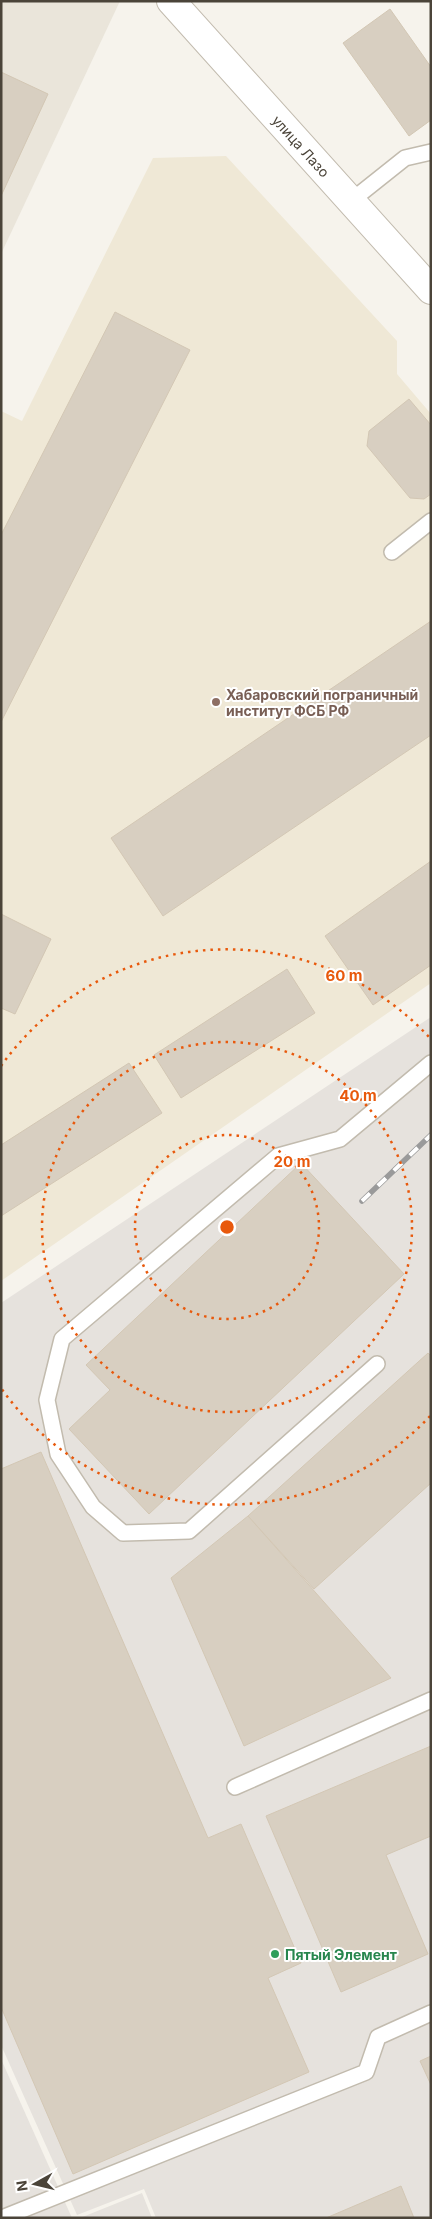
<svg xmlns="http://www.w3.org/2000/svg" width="432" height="2219" font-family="Inter,sans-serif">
  <rect width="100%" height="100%" fill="#f6f3ec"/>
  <!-- residential -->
  <path fill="#eae5da" d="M1 1H120L1 254Z"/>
  <!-- industrial -->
  <g fill="#e6e2dd">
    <path d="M431 1017V2218H156L144 2189 77 2215 1 2045V1303Z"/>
    <path d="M1 2059 72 2218H1Z"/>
    <path d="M142 2193 152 2218H80Z"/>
  </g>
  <!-- education -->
  <path fill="#efe8d6" d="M226 156 397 341V374L431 414V983L1 1281V411L22 421 153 158Z"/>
  <!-- building -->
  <g fill="#d8cfc1" stroke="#d3c7b4">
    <path d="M390 9 431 67V120L409 136 343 43Z"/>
    <path d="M1 72 48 94 1 196Z"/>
    <path d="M115 312 190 350 1 722V535Z"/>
    <path d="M409 399 431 425V494L424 499 410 498 367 446 369 431Z"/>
    <path d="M431 621V735L163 916 111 838Z"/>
    <path d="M431 861V965L373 1005 325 936Z"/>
    <path d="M1 914 51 939 15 1014 1 1008Z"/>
    <path d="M287 969 315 1013 181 1098 154 1055Z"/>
    <path d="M129 1063 162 1113 1 1216V1145Z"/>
    <path d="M301 1163 404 1274 149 1514 69 1429 110 1390 86 1365Z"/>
    <path d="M428 1353 431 1356V1483L314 1589 248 1516Z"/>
    <path d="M41 1452 208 1838 241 1824 301 1963 268 1978 309 2072 73 2174 1 2007V1469Z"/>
    <path d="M248 1516 391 1678 244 1746 171 1578Z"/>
    <path d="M431 1746V1836L386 1855 428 1954 341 1992 266 1816Z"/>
    <path d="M431 2056V2085L420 2061Z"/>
    <path d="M401 2186 414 2218H326Z"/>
  </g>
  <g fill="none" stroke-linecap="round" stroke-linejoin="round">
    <defs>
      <g id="lane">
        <path d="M351 201 405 158 431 152"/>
        <path d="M392 552 431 521"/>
        <path d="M377 1364 189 1531 123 1533 93 1507 58 1454 47 1400 62 1339 278 1156 340 1139 431 1063"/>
        <path d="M235 1787 431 1700"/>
        <path d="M2 2218 366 2072 378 2037 431 2013"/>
      </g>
      <path id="street" d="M171 1 431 290"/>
    </defs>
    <!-- lane casing -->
    <use href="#lane" stroke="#c2bbae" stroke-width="18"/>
    <!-- street casing -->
    <use href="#street" stroke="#c2bbae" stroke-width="30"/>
    <!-- lane -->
    <use href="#lane" stroke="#fff" stroke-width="15"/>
    <!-- street -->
    <use href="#street" stroke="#fff" stroke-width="28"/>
    <defs>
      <path id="rail" d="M362 1201 431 1135"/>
    </defs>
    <!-- rail casing -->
    <use href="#rail" stroke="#9a9a9a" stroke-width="5.5"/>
    <!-- rail -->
    <use href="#rail" stroke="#fff" stroke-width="4" stroke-dasharray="11" stroke-linecap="butt"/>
  </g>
  <!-- distance rings -->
  <g fill="none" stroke="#e8590c" stroke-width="2.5" stroke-dasharray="2.5 5">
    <circle cx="227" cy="1227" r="92"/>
    <circle cx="227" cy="1227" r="185"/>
    <path d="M430 1416A277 277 0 0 1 1 1388M1 1066A277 277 0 0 1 430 1038"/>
  </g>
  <!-- markers -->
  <circle fill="#8d6e63" stroke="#fff" stroke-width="2" cx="216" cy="702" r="5"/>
  <circle fill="#2e9e5b" stroke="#fff" stroke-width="2" cx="275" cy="1954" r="5"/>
  <g text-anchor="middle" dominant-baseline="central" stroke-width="4" stroke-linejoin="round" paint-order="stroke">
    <!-- street labels -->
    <g font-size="14" fill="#4b4439" stroke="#fff">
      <text transform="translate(301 146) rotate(48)">улица Лазо</text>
    </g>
    <!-- education labels -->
    <g font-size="14" font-weight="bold" fill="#785e54" stroke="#fff" text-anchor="start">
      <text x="226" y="694">Хабаровский пограничный<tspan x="226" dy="16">институт ФСБ РФ</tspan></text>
    </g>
    <!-- leisure labels -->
    <g font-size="14" font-weight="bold" fill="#27864d" stroke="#fff" text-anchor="start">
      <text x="285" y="1954">Пятый Элемент</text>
    </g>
  </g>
  <circle cx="227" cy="1227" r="8" fill="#e8590c" stroke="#fff" stroke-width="2.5"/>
  <g font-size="15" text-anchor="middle" font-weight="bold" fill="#e8590c" stroke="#fff" stroke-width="4" stroke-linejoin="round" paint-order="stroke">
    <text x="344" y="981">60 m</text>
    <text x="358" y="1101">40 m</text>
    <text x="292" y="1167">20 m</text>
  </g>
  <!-- border -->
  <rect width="432" height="2219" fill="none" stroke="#4b4439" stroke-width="5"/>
  <!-- north arrow -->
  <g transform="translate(35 2184) rotate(262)" stroke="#ffffff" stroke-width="4" paint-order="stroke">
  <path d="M0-4L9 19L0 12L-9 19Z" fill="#4b4439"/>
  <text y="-8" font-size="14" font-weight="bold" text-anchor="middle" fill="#4b4439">N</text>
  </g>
</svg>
